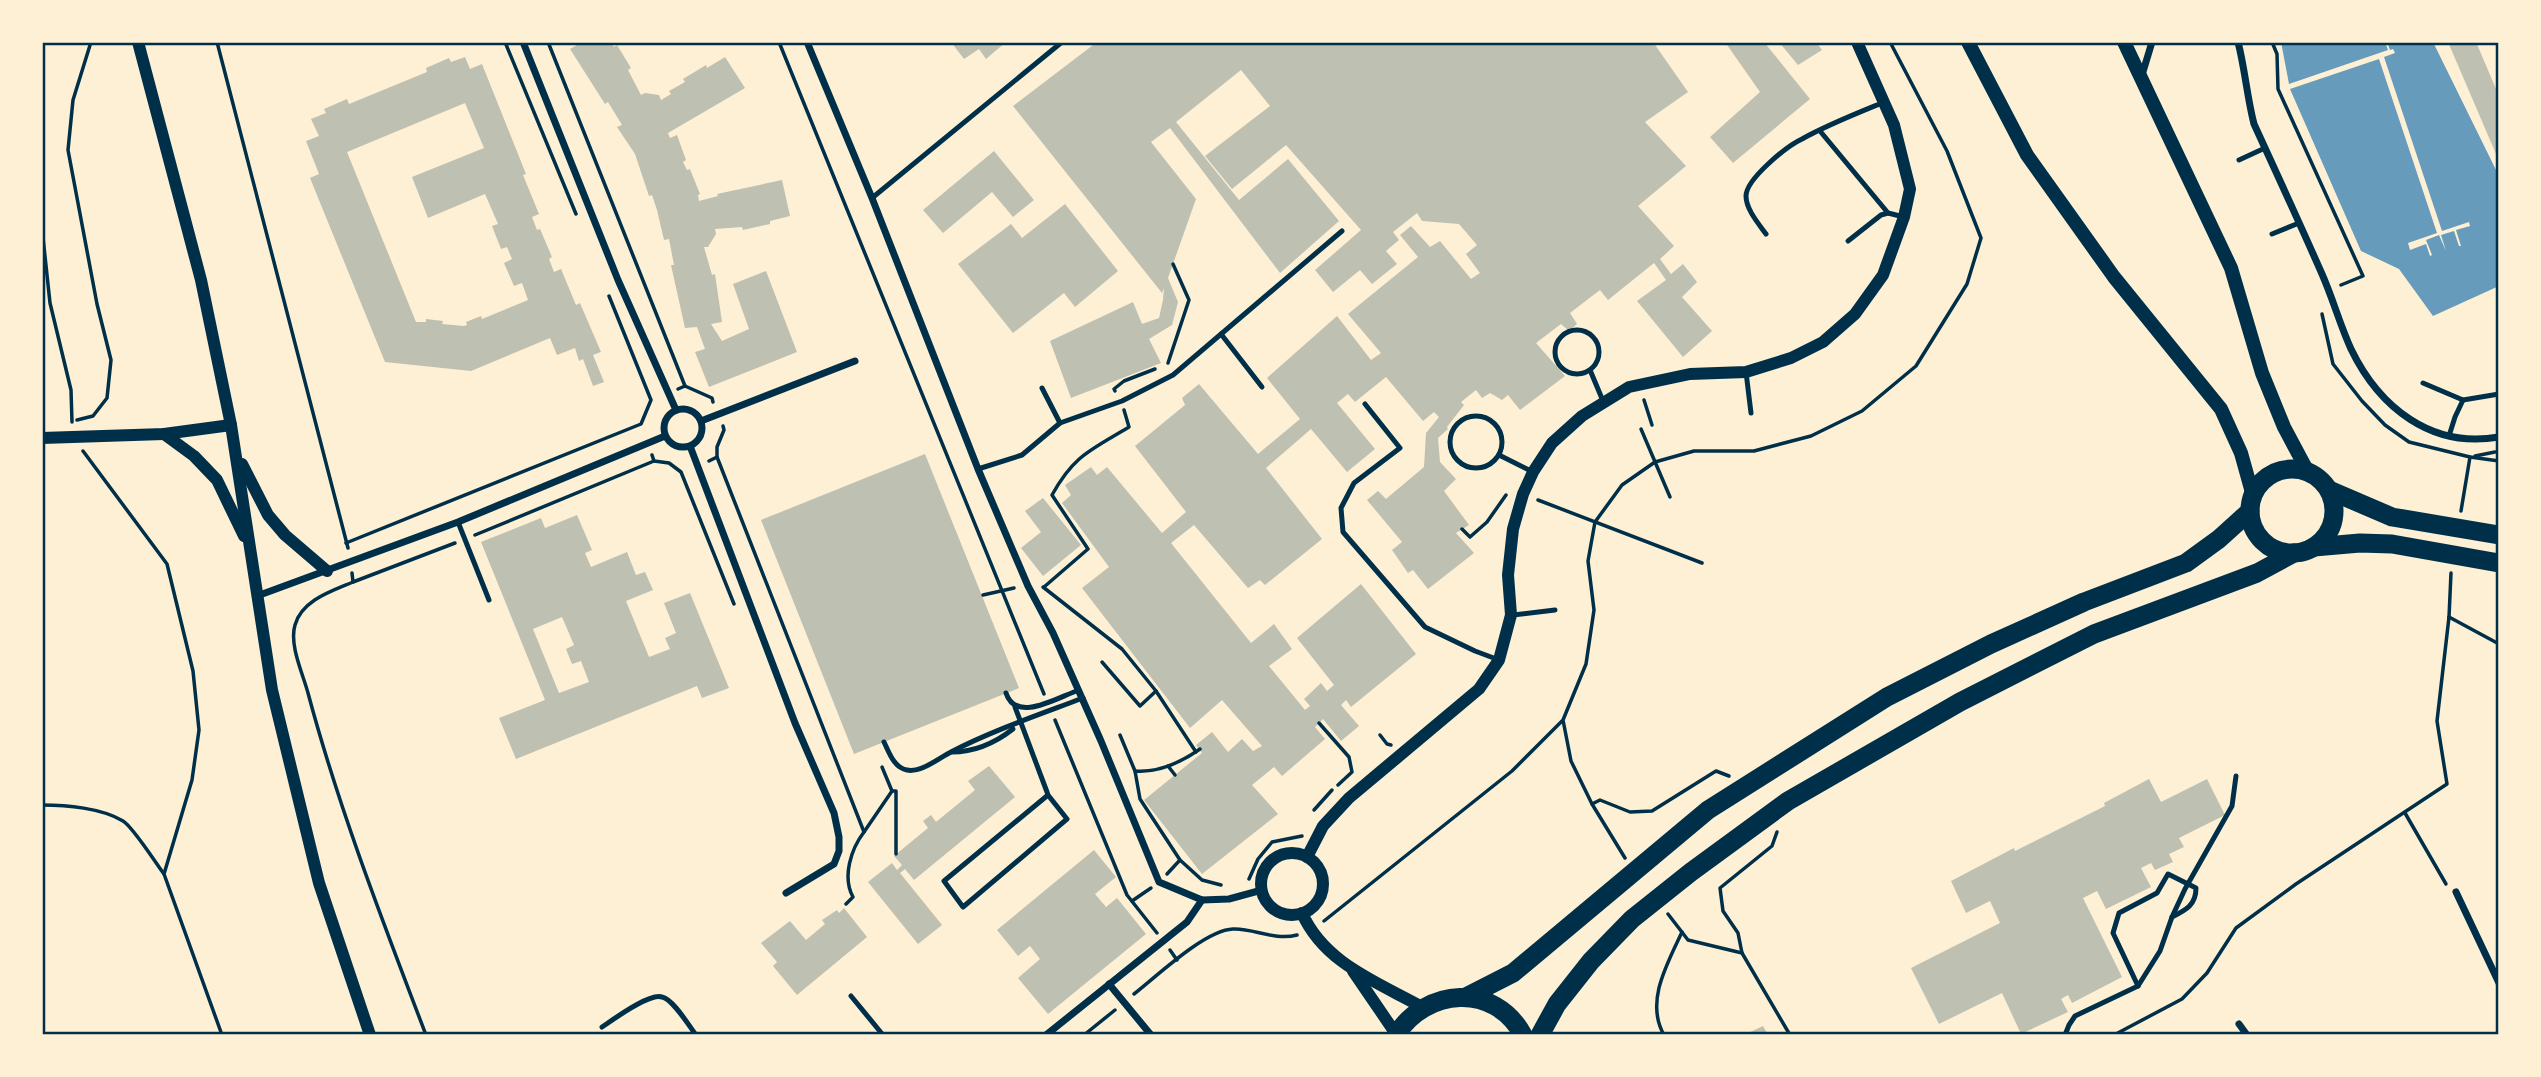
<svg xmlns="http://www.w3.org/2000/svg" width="2541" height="1077" font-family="Lora,serif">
  <rect width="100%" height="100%" fill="#fdf0d5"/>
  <!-- water -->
  <g fill="#669bbc">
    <path d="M2281 42H2385L2388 50 2289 84Z"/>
    <path d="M2387 42H2433L2496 170 2499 188V240L2497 244 2499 286 2433 316 2399 269 2361 251 2290 89 2379 59 2437 233 2408 243 2410 250 2426 244 2430 256 2432 255 2426 240 2439 235 2446 251 2441 235 2454 231 2459 246H2461L2456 230 2470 226 2469 222 2442 231 2384 57 2395 53 2393 49 2390 50Z"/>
  </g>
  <!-- building -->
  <g fill="#bec0b2" fill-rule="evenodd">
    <path d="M582 42H611L614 47 617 45 631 68 628 70 641 95 645 93 659 95 661 100 671 94 669 91 685 82 683 79 706 65 707 68 725 57 745 88 668 133 670 138 677 135 686 160 683 162 687 170 690 169 700 194 698 195 699 201 718 196 717 194 782 180 790 216 770 221V224L743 230 742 227 715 229 716 234 708 247H704L712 275 715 274 722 322 711 324 722 341 749 329 733 284 766 271 797 352 709 387 695 352 705 349 697 327 685 328 671 265H674L669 239 664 240 657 210 652 195 649 196 635 154 617 127 622 125 608 102 605 104 570 49Z"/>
    <path d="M951 42H1006L986 59 979 49 964 59Z"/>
    <path d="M1097 42H1653L1688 92 1645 122 1686 166 1638 206 1674 246 1660 259 1671 274 1683 264 1697 282 1682 297 1712 331 1683 357 1637 301 1666 280 1654 263 1608 300 1600 290 1570 313 1577 324 1569 331 1561 324 1536 343 1565 376 1520 410 1508 395 1502 400 1490 393 1482 398 1476 390 1461 402 1464 405 1447 427 1448 429 1438 438 1440 462 1456 479 1444 491 1469 525 1456 533 1474 553 1428 589 1413 570 1408 573 1392 550 1402 542 1367 500 1378 491 1386 499 1424 467 1426 433 1439 417 1434 412 1423 421 1386 377 1355 402 1348 394 1337 403 1375 449 1347 472 1311 429 1266 468 1322 539 1265 585 1260 580 1248 588 1194 525 1171 543 1251 643 1274 624 1292 649 1269 666 1305 710 1310 706 1304 699 1321 683 1327 691 1334 685 1297 638 1361 584 1416 654 1351 707 1346 700 1341 705 1359 726 1341 741 1323 719 1315 727 1325 739 1282 776 1274 767 1252 785 1278 814 1202 874 1144 800 1202 753 1196 745 1212 732 1228 752 1242 739 1253 751 1262 746 1222 700 1190 728 1082 588 1109 567 1062 503 1071 495 1065 485 1091 467 1097 475 1107 467 1162 533 1186 512 1135 446 1185 405 1182 398 1199 384 1258 454 1300 419 1267 378 1337 316 1371 360 1381 353 1348 314 1418 257 1400 235 1411 226 1430 247 1440 241 1471 279 1480 273 1466 254 1477 245 1459 224 1422 221 1417 213 1393 232 1399 240 1386 251 1397 264 1372 284 1360 270 1333 292 1315 270 1361 230 1286 145 1232 189 1205 156 1270 106 1241 70 1176 122 1239 200 1288 159 1339 221 1280 273 1170 128 1151 142 1196 199 1168 278 1178 302 1172 325 1149 339 1161 363 1071 398 1050 341 1133 302 1142 324 1159 318 1163 300 1164 288 1162 293 1013 106Z"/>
    <path d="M1725 42H1764L1810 99 1733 163 1710 137 1760 92Z"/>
    <path d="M1779 42H1816L1822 50 1798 65Z"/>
    <path d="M2448 42H2476L2499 96V161Z"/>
    <path d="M465 57 470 69 482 64 526 174 523 175 539 214 532 217 537 230 540 229 552 257 549 259 554 272 561 269 576 305 580 303 601 352 593 355 604 382 593 386 583 359 579 361 575 348 557 355 550 338 471 371 385 362 310 178 319 174 306 141 319 136 311 119 326 113 324 109 347 99 349 104 427 72 426 68 449 58 451 62ZM465 103 484 148 412 177 428 218 485 194 498 224 492 226 501 249 507 247 512 259 504 263 514 286 522 283 528 300 482 319 481 316 466 322 467 325 464 326 442 324 443 321 426 319V322H416L347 152Z"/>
    <path d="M994 151 1034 200 1013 217 992 192 943 233 923 210Z"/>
    <path d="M1065 204 1118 271 1075 307 1064 293 1013 333 958 264 1011 224 1022 238Z"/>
    <path d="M925 454 1019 688 854 754 761 520Z"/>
    <path d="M1043 498 1081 545 1043 576 1021 548 1041 532 1025 511Z"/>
    <path d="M577 515 592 550 585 553 591 567 627 552 636 575 645 572 653 590 626 601 649 657 670 649 665 638 676 633 664 603 690 593 729 688 702 698 697 686 516 759 499 718 545 700 481 542 541 518 545 528ZM562 617 574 645 566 649 572 664 581 661 589 682 559 693 533 629Z"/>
    <path d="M42 726H44L45 774H42Z"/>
    <path d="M989 766 1015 797 914 880 905 869 900 873 942 925 918 944 868 882 892 863 897 870 902 865 894 856 928 828 923 821 931 815 936 822 975 790 968 781Z"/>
    <path d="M2149 779 2161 802 2207 779 2225 815 2179 838 2184 847 2169 854 2173 862 2155 870 2151 863 2141 868 2151 887 2106 909 2097 891 2083 898 2122 977 2072 1003 2068 995 2061 999 2068 1012 2021 1034 2002 993 1939 1024 1911 968 2000 923 1990 901 1966 913 1951 881 2014 848 2015 851 2105 806 2104 803Z"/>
    <path d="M1094 850 1116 877 1095 894 1106 907 1117 898 1146 934 1048 1014 1018 978 1040 959 1030 946 1018 956 997 930Z"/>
    <path d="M844 908 867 937 797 995 773 966 777 962 761 943 790 921 806 940 825 924 822 920 837 910 839 913Z"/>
    <path d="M42 971H44L45 1035H42Z"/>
    <path d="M1763 1026 1768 1035H1744Z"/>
  </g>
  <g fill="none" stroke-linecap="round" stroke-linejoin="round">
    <!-- path -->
    <g stroke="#003049" stroke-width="3.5">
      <path d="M217 42 348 548"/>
      <path d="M505 42 576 214"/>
      <path d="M548 42 685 386"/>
      <path d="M779 42 1044 694"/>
      <path d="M2272 42 2277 54 2278 89 2363 276 2341 285"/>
      <path d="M42 228 50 303 71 390 72 422"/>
      <path d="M2322 314 2333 364 2362 401 2385 425 2409 442 2470 457 2499 461"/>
      <path d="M1168 363 1189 300 1173 264"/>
      <path d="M678 389 685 386 712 398 713 402"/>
      <path d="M1115 391 1114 389 1124 381 1155 369"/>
      <path d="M1644 400 1652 425"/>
      <path d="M77 420 93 416 107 398 111 360 97 304 68 150 73 100 91 42"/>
      <path d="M1641 429 1670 497"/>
      <path d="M83 451 167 564 193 671 199 730 192 780 164 874 222 1035"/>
      <path d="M652 455 654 461 669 463 681 472 734 604"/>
      <path d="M2475 456 2495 452"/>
      <path d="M717 457V447L724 430 723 426"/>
      <path d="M709 461 717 457 864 832C851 849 842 877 853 897L846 904"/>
      <path d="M1538 500 1702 563"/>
      <path d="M2461 511 2470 457"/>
      <path d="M1462 529 1470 537 1487 522 1506 495"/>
      <path d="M475 535 654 461"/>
      <path d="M346 543 641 424 651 400 609 296"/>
      <path d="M352 573 353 582C332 591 302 600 295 625 289 645 303 674 308 693 339 809 383 922 426 1035"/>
      <path d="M353 582 455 543"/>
      <path d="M1043 587 1122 649 1156 691 1196 752"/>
      <path d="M1044 587 1088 549 1052 495C1074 455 1091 450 1129 427L1124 410"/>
      <path d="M983 595 1014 588"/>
      <path d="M2449 617 2499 644"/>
      <path d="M1102 662 1140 706 1156 691"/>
      <path d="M1055 720 1127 895 1157 933"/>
      <path d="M1319 723 1349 757 1352 772 1338 785"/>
      <path d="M1120 735 1135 771 1140 799 1180 860 1202 880 1221 885"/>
      <path d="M1380 735 1387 744 1391 745"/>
      <path d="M1168 766 1175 775"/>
      <path d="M1135 771C1159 773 1180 763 1200 749"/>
      <path d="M892 791H896V854"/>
      <path d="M1592 804 1600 800 1630 812 1652 811 1716 771 1729 776"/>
      <path d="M42 805C66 805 102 808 123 821 133 827 155 862 164 874"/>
      <path d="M1314 810 1332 790"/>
      <path d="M2405 813 2446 884"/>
      <path d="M864 832 892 791 882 767"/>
      <path d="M1625 858 1592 804 1571 761 1563 720 1586 664 1594 610 1588 561 1595 522 1622 485 1655 462 1694 451H1754L1811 436 1862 411 1916 366 1967 284 1981 238 1947 151 1890 42"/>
      <path d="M1167 874 1180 860"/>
      <path d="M1249 879 1258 859 1272 842 1302 836"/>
      <path d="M1132 901 1151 888"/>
      <path d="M1668 914 1688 940 1742 953 1790 1035"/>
      <path d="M1324 921 1512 771 1562 721"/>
      <path d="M1170 950 1177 960"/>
      <path d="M1742 953 1738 933 1723 911 1720 888 1772 846 1777 832"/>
      <path d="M1134 994C1157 976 1205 930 1233 929 1254 928 1274 941 1297 935"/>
      <path d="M1084 1035 1115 1010"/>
      <path d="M1664 1035C1645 1002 1667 964 1682 932"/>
      <path d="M2114 1035 2182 999 2207 973 2236 928 2296 884 2447 784 2437 721 2449 617 2451 573"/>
    </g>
    <!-- service -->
    <g stroke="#003049" stroke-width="5">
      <path d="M1820 131 1888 213 1904 217"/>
      <path d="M2239 160 2265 148"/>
      <path d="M872 198 1062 42"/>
      <path d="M1766 234C1758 223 1746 209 1746 196 1746 179 1787 146 1802 139 1827 125 1855 114 1882 103"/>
      <path d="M2272 234 2299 223"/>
      <path d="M1848 241 1881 215 1888 213"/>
      <circle cx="1577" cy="352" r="22"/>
      <path d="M1221 334 1262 387"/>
      <path d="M1590 370 1603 401"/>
      <path d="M1746 372 1751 413"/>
      <path d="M2423 383 2463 400 2499 394"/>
      <path d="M1042 388 1060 423"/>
      <path d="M1365 404 1400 448 1354 483 1341 508 1343 532 1425 627 1475 651 1499 660"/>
      <circle cx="1476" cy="442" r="26"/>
      <path d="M2449 436 2455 417 2463 400"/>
      <path d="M1499 455 1533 472"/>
      <path d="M978 469 1022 455 1060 423 1122 401 1173 375 1342 231"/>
      <path d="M458 522 489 600"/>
      <path d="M1513 615 1555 610"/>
      <path d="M1006 693C1016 724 1058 697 1079 690"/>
      <path d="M1015 707 1047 792 1048 795 1067 819 963 907 944 881 1048 795"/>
      <path d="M884 742C889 752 894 768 907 770 921 773 939 758 951 752 991 731 1041 714 1083 698"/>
      <path d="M952 752C975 752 995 743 1013 729"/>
      <path d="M2138 986 2113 933 2119 913 2157 893 2168 874 2196 888C2196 905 2186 910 2172 917"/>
      <path d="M851 996 883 1035"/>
      <path d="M602 1027C614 1019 649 993 662 997 673 999 689 1026 696 1035"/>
      <path d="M2065 1035 2069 1025 2075 1016 2138 986 2160 951 2172 917 2185 889 2232 806 2236 776"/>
    </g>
    <!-- minor -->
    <g stroke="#003049" stroke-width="7">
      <path d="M523 42 618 280 676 410"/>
      <path d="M807 42 872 198 978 469 1028 586 1053 633 1101 741 1159 882 1202 900 1229 899 1262 890"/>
      <path d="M2238 42C2245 69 2247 97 2254 124 2277 174 2300 224 2322 274 2333 299 2340 325 2351 349 2379 407 2431 449 2499 437"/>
      <path d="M2142 75 2152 42"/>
      <circle cx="683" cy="428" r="19"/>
      <path d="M701 421 855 361"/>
      <path d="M690 446 795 723 834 813 839 837V851L834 864 786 893"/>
      <path d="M257 596 458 522 665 436"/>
      <path d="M2456 892 2499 983"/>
      <path d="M1109 984 1151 1035"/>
      <path d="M2239 1024 2247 1035"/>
      <path d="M1046 1035 1187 922 1202 900"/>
    </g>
    <!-- tertiary -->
    <g stroke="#003049" stroke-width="12">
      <path d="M138 42 201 280 231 425 272 690 319 883 370 1035"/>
      <path d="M164 434 194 456 217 480 244 536"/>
      <path d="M42 438 164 434 231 425"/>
      <path d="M242 464 268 515 285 535 327 571"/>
      <circle cx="1292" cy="884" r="31"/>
      <path d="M1307 857 1323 826 1349 798 1479 689 1499 660 1511 615 1508 575 1513 529 1523 494 1533 472 1552 443 1582 416 1629 387 1690 374 1746 372 1791 358 1823 342 1855 314 1883 275 1904 217 1910 189 1894 125 1857 42"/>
      <path d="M1302 913C1324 963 1377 982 1422 1007"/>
      <path d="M1353 971 1396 1034"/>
    </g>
    <!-- secondary -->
    <g stroke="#003049" stroke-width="14">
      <path d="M1968 42 2027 155 2114 277 2221 409 2241 453 2253 496"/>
      <path d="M2124 42 2231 268 2262 373 2284 427 2308 472"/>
    </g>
    <!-- trunk -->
    <g stroke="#003049" stroke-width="19">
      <circle cx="2292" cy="511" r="42"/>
      <path d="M2329 490 2392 517 2499 535"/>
      <path d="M2314 547 2360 543 2392 544 2499 563"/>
      <path d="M1466 997 1513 973 1708 810 1887 697 1991 644 2084 602 2186 563 2219 539 2250 511"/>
      <path d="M1396 1035C1426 988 1494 982 1523 1035"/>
      <path d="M1540 1035 1557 1004 1591 961 1632 919 1691 872 1788 801 1960 702 2094 634 2257 573 2294 553"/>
    </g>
  </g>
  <!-- border -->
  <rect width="2541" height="1077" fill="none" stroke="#fdf0d5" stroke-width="88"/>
  <rect x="44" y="44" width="2453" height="989" fill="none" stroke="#003049" stroke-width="2.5"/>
</svg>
